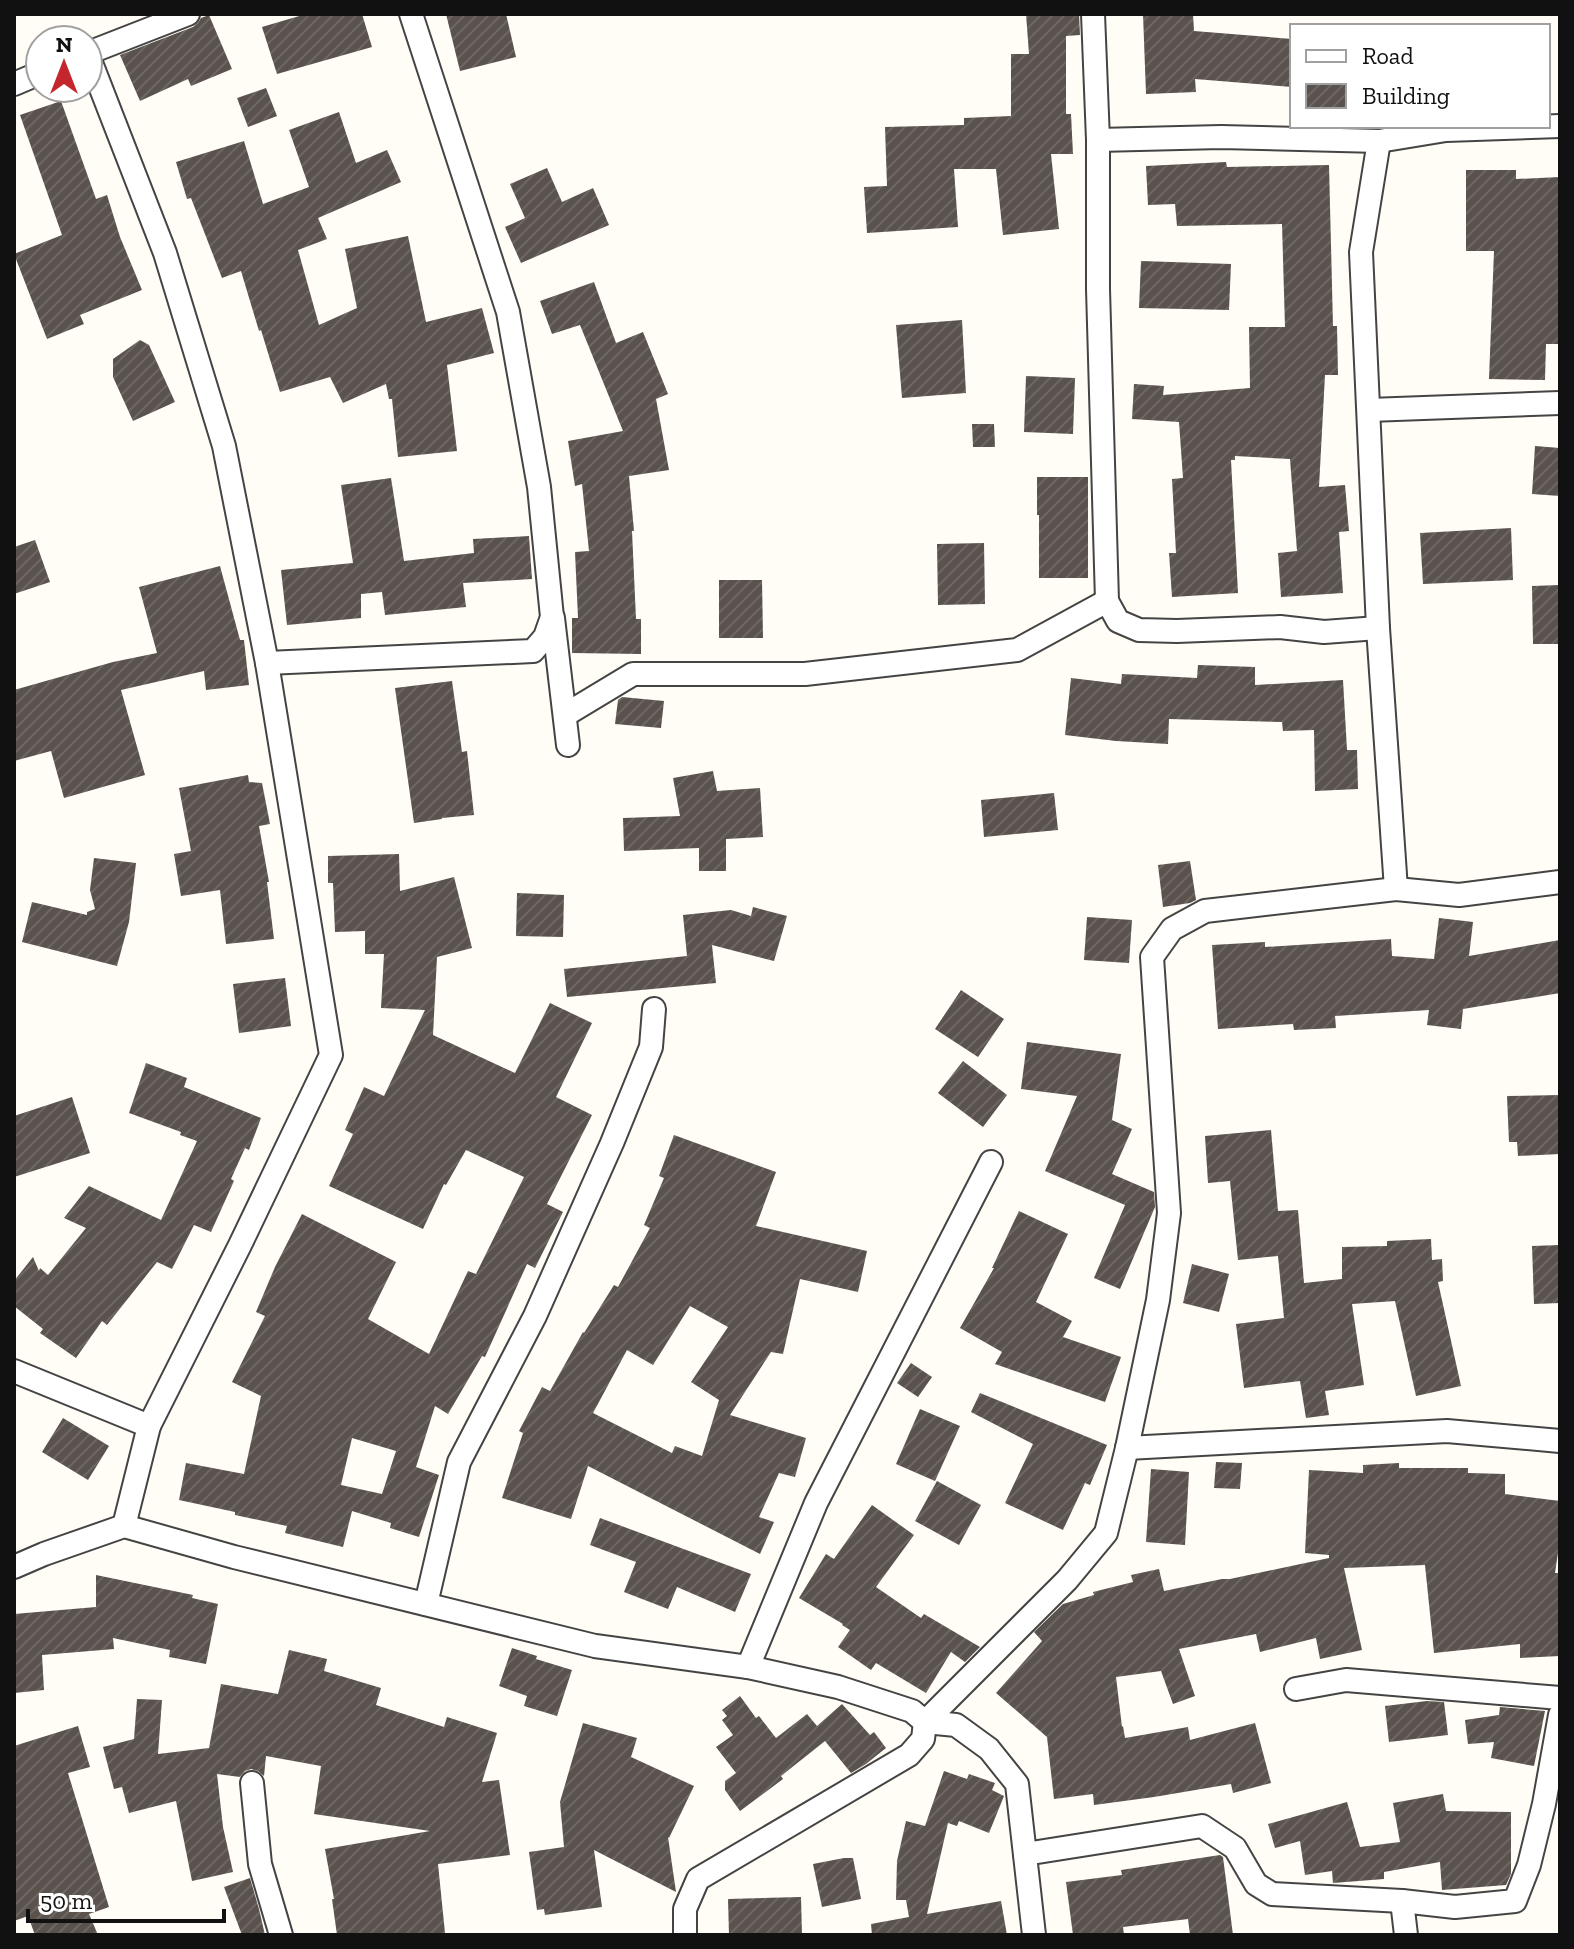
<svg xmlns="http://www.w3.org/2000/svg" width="1574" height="1949" font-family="'Zilla Slab',serif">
  <defs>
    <pattern id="building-hatch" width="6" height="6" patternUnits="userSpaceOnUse" patternTransform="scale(2)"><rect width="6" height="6" fill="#5a524d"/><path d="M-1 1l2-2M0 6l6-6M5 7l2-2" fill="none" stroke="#6d6662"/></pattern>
  </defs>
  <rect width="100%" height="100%" fill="#fffdf5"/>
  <!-- building -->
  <g fill="url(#building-hatch)" fill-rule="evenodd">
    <path d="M306 14H362L372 47 277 74 262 27Z"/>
    <path d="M446 14H506L516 57 460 71Z"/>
    <path d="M1026 14H1079L1080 35 1066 36V114H1071L1073 154H1051L1059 229 1003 235 996 169H954L958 227 867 233 864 187 887 186 885 127 964 125V118L1011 116V54H1029Z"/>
    <path d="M1143 14H1193L1194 31 1292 39V87L1195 79 1196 92 1146 94Z"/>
    <path d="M209 15 232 69 191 86 188 79 140 101 120 55 193 27 198 23 201 18Z"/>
    <path d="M266 88 277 116 248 127 237 98Z"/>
    <path d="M61 101 96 199 107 195 120 237 142 290 80 315 84 324 47 339 14 254 62 235 20 115Z"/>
    <path d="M339 112 356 163 387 150 401 182 318 218 327 239 298 250 319 325 357 308 345 249 408 236 426 322 482 308 494 353 447 365 457 451 398 457 392 399H389L386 384 343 403 330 377 280 392 261 330 259 331 241 271 222 278 191 198 187 199 176 162 244 141 263 204 309 187 289 130Z"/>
    <path d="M1226 162 1227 167 1329 165 1333 326H1337L1338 375H1325L1319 487 1345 485 1349 531 1339 532 1343 593 1281 597 1278 553 1297 551 1290 459 1235 456V460H1231L1238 593 1172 597 1169 553H1176L1172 479 1183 478 1179 422 1132 419 1134 384 1164 386 1163 395 1250 388 1249 327H1285L1282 224 1177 226 1175 204 1148 205 1146 166Z"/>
    <path d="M547 168 562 202 593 188 609 225 521 263 505 227 525 218 510 184Z"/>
    <path d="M1466 170H1516V179L1560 177V344H1546L1545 380 1489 379 1494 251H1466Z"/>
    <path d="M1141 261 1231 264 1229 310 1139 308Z"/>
    <path d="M594 282 616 343 643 332 668 394 656 399 669 470 629 476 634 531H632L636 619H641V654L572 653V618H578L575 552 589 551 582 484 575 486 568 441 623 431 580 325 552 334 540 301Z"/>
    <path d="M962 320 966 393 902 398 896 325Z"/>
    <path d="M140 340 149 345 175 402 133 421 113 377V359Z"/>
    <path d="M1026 376 1075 378 1073 434 1024 432Z"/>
    <path d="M972 424H994L995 447H973Z"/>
    <path d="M1535 446 1560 448V496L1532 494Z"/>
    <path d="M1037 477H1088V578H1039V515H1037Z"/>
    <path d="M391 478 404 561 474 553 473 539 529 536 532 579 463 583 466 607 385 615 382 592 361 594V618L287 625 281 570 353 563 341 485Z"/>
    <path d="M1511 528 1513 580 1423 584 1420 533Z"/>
    <path d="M35 540 50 582 14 594V547Z"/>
    <path d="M984 543 985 604 938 605 937 544Z"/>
    <path d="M220 566 240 640H244L249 685 206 690 204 671 121 690 145 775 64 798 51 751 14 761V690L113 662 157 653 139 587Z"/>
    <path d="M719 580H762L763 638H719Z"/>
    <path d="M1560 585V644H1533L1532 586Z"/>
    <path d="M1198 665 1255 667V685L1343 680 1347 750H1357L1358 789 1315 791 1314 730 1283 731 1282 722 1169 719 1168 744 1116 741 1065 735 1071 678 1121 684 1122 674 1197 678Z"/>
    <path d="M452 681 462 752 467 751 474 815 442 818V819L414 823 395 688Z"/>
    <path d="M622 697 664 701 661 728 615 724 618 700Z"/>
    <path d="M713 771 717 791 760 788 763 837 726 839V871H699V848L624 851 623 818 680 816 673 778Z"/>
    <path d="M248 775 249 782 262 783 270 824 259 826 269 882H267L274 939 226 944 220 890 181 896 174 854 191 851 179 788Z"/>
    <path d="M1054 793 1058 830 984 837 981 800Z"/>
    <path d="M399 854 400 891 454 877 472 948 437 957 433 1035 515 1073 550 1003 592 1023 556 1097 592 1115 547 1204 563 1212 535 1268 527 1264 485 1357 482 1356 448 1414 435 1406 416 1467 439 1475 419 1537 390 1528 391 1523 352 1511 343 1547 285 1533 287 1526 235 1515V1512L179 1500 186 1463 244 1474 261 1396 232 1382 265 1316 256 1312 275 1267 302 1214 396 1262 368 1319 429 1354 468 1271 476 1274 524 1177 466 1150 446 1185 444 1184 423 1229 329 1186 353 1134 345 1130 364 1087 384 1096 425 1010 381 1008 384 954H365V931L335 932 333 883H328V856ZM352 1438 396 1451 382 1494 341 1485Z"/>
    <path d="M94 858 136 863 129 922 117 966 22 942 32 902 87 915V912L95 909 90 890Z"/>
    <path d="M1190 861 1196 900 1190 903 1163 907 1158 865Z"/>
    <path d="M517 893 564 895 563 937 516 936Z"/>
    <path d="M753 907 787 916 774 961 712 945 716 983 567 997 564 969 687 956 683 915 731 910 751 916Z"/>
    <path d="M1087 917 1132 920 1129 963 1084 960Z"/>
    <path d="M1439 918 1473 922 1469 956 1560 940V993L1463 1009 1461 1029 1427 1025 1429 1010 1335 1016 1336 1028 1294 1030 1293 1024 1218 1029 1212 945 1265 942V947L1391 939 1392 956 1434 959Z"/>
    <path d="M285 978 291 1026 239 1033 233 984Z"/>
    <path d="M961 990 1004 1019 978 1057 935 1029Z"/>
    <path d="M1027 1042 1121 1054 1112 1120 1132 1129 1112 1174 1154 1192 1155 1207 1120 1289 1094 1278 1125 1205 1045 1171 1077 1096 1021 1089Z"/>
    <path d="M963 1061 1007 1095 983 1127 938 1093Z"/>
    <path d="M146 1063 187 1078 184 1087 261 1118 249 1150 245 1148 231 1179 234 1181 211 1232 194 1225 172 1269 157 1262 107 1325 102 1321 76 1358 40 1333 43 1329 14 1306V1281L33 1257 39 1271 40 1268 48 1275 86 1228 64 1218 89 1186 161 1220 197 1141 180 1135 181 1132 129 1113Z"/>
    <path d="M1560 1095V1154L1518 1156 1517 1142H1509L1507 1096Z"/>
    <path d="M72 1097 90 1153 14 1177V1116Z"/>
    <path d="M1271 1130 1278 1211 1298 1210 1304 1283 1342 1279V1247L1387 1246V1241L1431 1239 1432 1260 1442 1259 1443 1281 1438 1282 1461 1386 1416 1396 1395 1301 1352 1304 1364 1385 1325 1391 1329 1415 1306 1418 1300 1381 1244 1388 1236 1324 1284 1318 1278 1256 1238 1260 1230 1181 1208 1183 1205 1136Z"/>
    <path d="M674 1135 776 1172 756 1226 867 1251 858 1292 800 1279 783 1354 771 1352 730 1415 806 1438 795 1477 779 1473 759 1517 774 1522 760 1554 588 1466 571 1519 502 1498 523 1433 519 1431 542 1387 550 1391 583 1332 584 1333 614 1285 618 1287 650 1228 644 1225 664 1178 659 1176ZM690 1306 728 1327 691 1382 719 1400 702 1456 675 1446 672 1453 593 1413 627 1350 653 1365Z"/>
    <path d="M1019 1211 1068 1234 1036 1302 1072 1321 1063 1337 1121 1357 1105 1402 995 1364 1002 1352 960 1328 994 1268H992Z"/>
    <path d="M1560 1245V1303L1534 1304 1532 1246Z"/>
    <path d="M1192 1264 1229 1274 1219 1312 1183 1303Z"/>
    <path d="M911 1363 932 1377 918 1397 897 1383Z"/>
    <path d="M980 1393 1107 1445 1090 1485 1085 1483 1063 1530 1005 1503 1033 1444 971 1412Z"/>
    <path d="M920 1409 960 1426 935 1481 896 1464Z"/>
    <path d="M63 1418 109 1446 88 1480 42 1452Z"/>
    <path d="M1216 1462 1242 1463 1240 1489 1214 1488Z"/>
    <path d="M1399 1463V1468H1468V1473L1505 1474V1494L1560 1501V1539L1555 1573H1560V1656L1520 1658V1644L1434 1653 1425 1565 1344 1568 1362 1650 1320 1659 1316 1638 1260 1652 1256 1634 1179 1649 1195 1696 1173 1704 1161 1671 1116 1677 1122 1727 1123 1726 1125 1738 1188 1727 1190 1740 1255 1723 1271 1783 1233 1793 1231 1784 1154 1797 1094 1805 1093 1794 1054 1799 1047 1737 996 1693 1042 1641 1034 1632 1063 1604 1094 1595 1093 1592 1133 1582 1131 1575 1159 1569 1164 1591 1222 1579H1230L1329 1558V1555L1305 1553 1309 1470 1363 1473V1465Z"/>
    <path d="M1151 1469 1189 1472 1185 1545 1146 1542Z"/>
    <path d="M937 1481 981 1505 959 1545 915 1521Z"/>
    <path d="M872 1505 914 1535 876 1587 921 1618 924 1614 980 1647 965 1662 951 1652 926 1693 876 1663 871 1670 838 1647 850 1630 842 1625 843 1624 799 1598 826 1554 834 1559Z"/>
    <path d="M600 1518 751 1574 735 1612 677 1587 668 1609 624 1592 636 1562 590 1545Z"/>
    <path d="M96 1575 193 1595 192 1598 218 1604 206 1664 169 1657 170 1650 113 1638 114 1649 42 1655 44 1690 14 1693V1614L96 1607Z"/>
    <path d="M512 1648 537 1656 536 1659 572 1670 557 1716 524 1706 527 1696 499 1686Z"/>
    <path d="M289 1650 327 1659 324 1671 381 1688 376 1705 444 1727 447 1717 497 1733 482 1782 499 1780 510 1855 438 1864 445 1933 420 1935H337L332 1899H334L325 1849 430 1831 314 1814 321 1766 266 1756 264 1776 258 1771 251 1769 245 1771 240 1777 217 1774 223 1827 233 1872 192 1881 176 1801 129 1813 122 1787 114 1789 103 1747 134 1739 137 1699 162 1700 158 1754 209 1748 221 1684 278 1694Z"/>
    <path d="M740 1696 756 1718 759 1716 776 1738 807 1714 817 1726 842 1704 870 1735 874 1732 886 1748 866 1764 851 1773 825 1741 781 1776 783 1779 740 1811 725 1790V1781L736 1773 716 1747 733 1735 722 1720 727 1716 722 1710Z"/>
    <path d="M1427 1701 1444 1702 1448 1735 1389 1742 1385 1706Z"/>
    <path d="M1500 1707 1545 1711 1534 1766 1491 1758 1494 1742 1468 1744 1465 1720 1499 1715Z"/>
    <path d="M583 1723 637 1738 631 1757 694 1786 669 1838 668 1837 676 1892 594 1850 602 1907 545 1915 544 1909 537 1910 529 1852 564 1847 560 1802Z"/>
    <path d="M78 1726 90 1767 68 1773 109 1907 89 1914 98 1935H35L28 1916 14 1921V1746Z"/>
    <path d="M944 1771 967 1779 969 1774 995 1783 992 1790 1004 1796 989 1833 959 1821 957 1826 948 1823 927 1914 1001 1901 1007 1935H872L871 1924 909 1917 906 1900H896L897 1861 906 1821 925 1826Z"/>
    <path d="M1443 1794 1446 1811 1511 1812V1874L1506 1885 1442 1890 1440 1862 1384 1872V1879L1333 1883 1332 1871 1305 1875 1300 1841 1275 1848 1268 1824 1347 1802 1360 1847 1400 1842 1393 1803Z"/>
    <path d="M1220 1855 1223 1857 1233 1935H1190L1188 1919 1123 1927 1124 1935H1073L1066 1882 1122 1875 1121 1870Z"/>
    <path d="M844 1858H853L861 1899 822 1907 813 1864Z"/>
    <path d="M250 1878 259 1909 265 1935H242L224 1887Z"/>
    <path d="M801 1897 802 1935H729L728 1899Z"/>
  </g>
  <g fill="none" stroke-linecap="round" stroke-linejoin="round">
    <defs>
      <g id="street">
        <path d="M1093 14 1098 140V289L1107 601 1118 621 1139 630 1177 631 1280 627 1324 632 1378 628"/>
        <path d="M88 53 188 14"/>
        <path d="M88 55 165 253 224 446 267 663 331 1055 240 1245 149 1426 124 1526"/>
        <path d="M14 84 40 73"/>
        <path d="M1098 140 1221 137 1379 141 1446 130 1560 126"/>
        <path d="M1379 141 1361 252 1378 628 1396 889"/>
        <path d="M1369 410 1560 403"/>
        <path d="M553 618 568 745"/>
        <path d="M267 663 533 651 545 637 552 617 539 487 508 312 411 14"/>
        <path d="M565 715 633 674H805L1017 650 1107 601"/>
        <path d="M14 1371 149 1426"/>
        <path d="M1127 1448 1447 1431 1560 1441"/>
        <path d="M14 1567 44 1554 124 1526 234 1557 595 1646 748 1667 838 1687 912 1711 925 1722 956 1725 989 1749 1017 1784 1034 1935"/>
        <path d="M426 1604 459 1462 535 1316 612 1143 651 1047 654 1009"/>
        <path d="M748 1667 816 1503 991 1162"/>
        <path d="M1296 1689 1346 1680 1560 1698"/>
        <path d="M252 1783 260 1864 281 1935"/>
        <path d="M1025 1854 1202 1826 1235 1848 1256 1884 1272 1894 1402 1901 1455 1907 1515 1901 1529 1865 1544 1804 1560 1715"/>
        <path d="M1402 1901 1406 1935"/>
        <path d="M685 1935V1909L698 1879 909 1755 923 1739 925 1722 1067 1580 1106 1533 1127 1448 1158 1300 1169 1213 1152 957 1172 929 1205 911 1396 889 1459 895 1560 882"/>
      </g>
    </defs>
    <!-- street casing -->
    <use href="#street" stroke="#444" stroke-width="26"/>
    <!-- street -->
    <use href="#street" stroke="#fff" stroke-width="22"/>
  </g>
  <!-- border -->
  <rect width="1574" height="1949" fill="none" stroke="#111111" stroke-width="32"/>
  <!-- legend -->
  <rect x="1290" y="24" width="260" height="104" fill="#ffffff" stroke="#a0a0a0" stroke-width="2"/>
  <rect x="1306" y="50" width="40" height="12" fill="#ffffff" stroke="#a0a0a0" stroke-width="2"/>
  <text x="1362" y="64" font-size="24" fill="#111111">Road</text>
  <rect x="1306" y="84" width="40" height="24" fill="url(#building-hatch)" stroke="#a0a0a0" stroke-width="2"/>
  <text x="1362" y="104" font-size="24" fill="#111111">Building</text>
  <!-- north arrow -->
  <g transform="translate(64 64)"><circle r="38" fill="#ffffff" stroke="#a0a0a0" stroke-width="2"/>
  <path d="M0-6L14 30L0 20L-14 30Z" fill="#c4262e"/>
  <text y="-12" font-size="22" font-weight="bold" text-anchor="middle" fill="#111111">N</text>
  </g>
  <!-- scale -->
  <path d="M28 1909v12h196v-12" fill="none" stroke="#111111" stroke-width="4"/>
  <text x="40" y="1909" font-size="24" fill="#111111" stroke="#ffffff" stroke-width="6" paint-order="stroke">50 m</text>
</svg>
